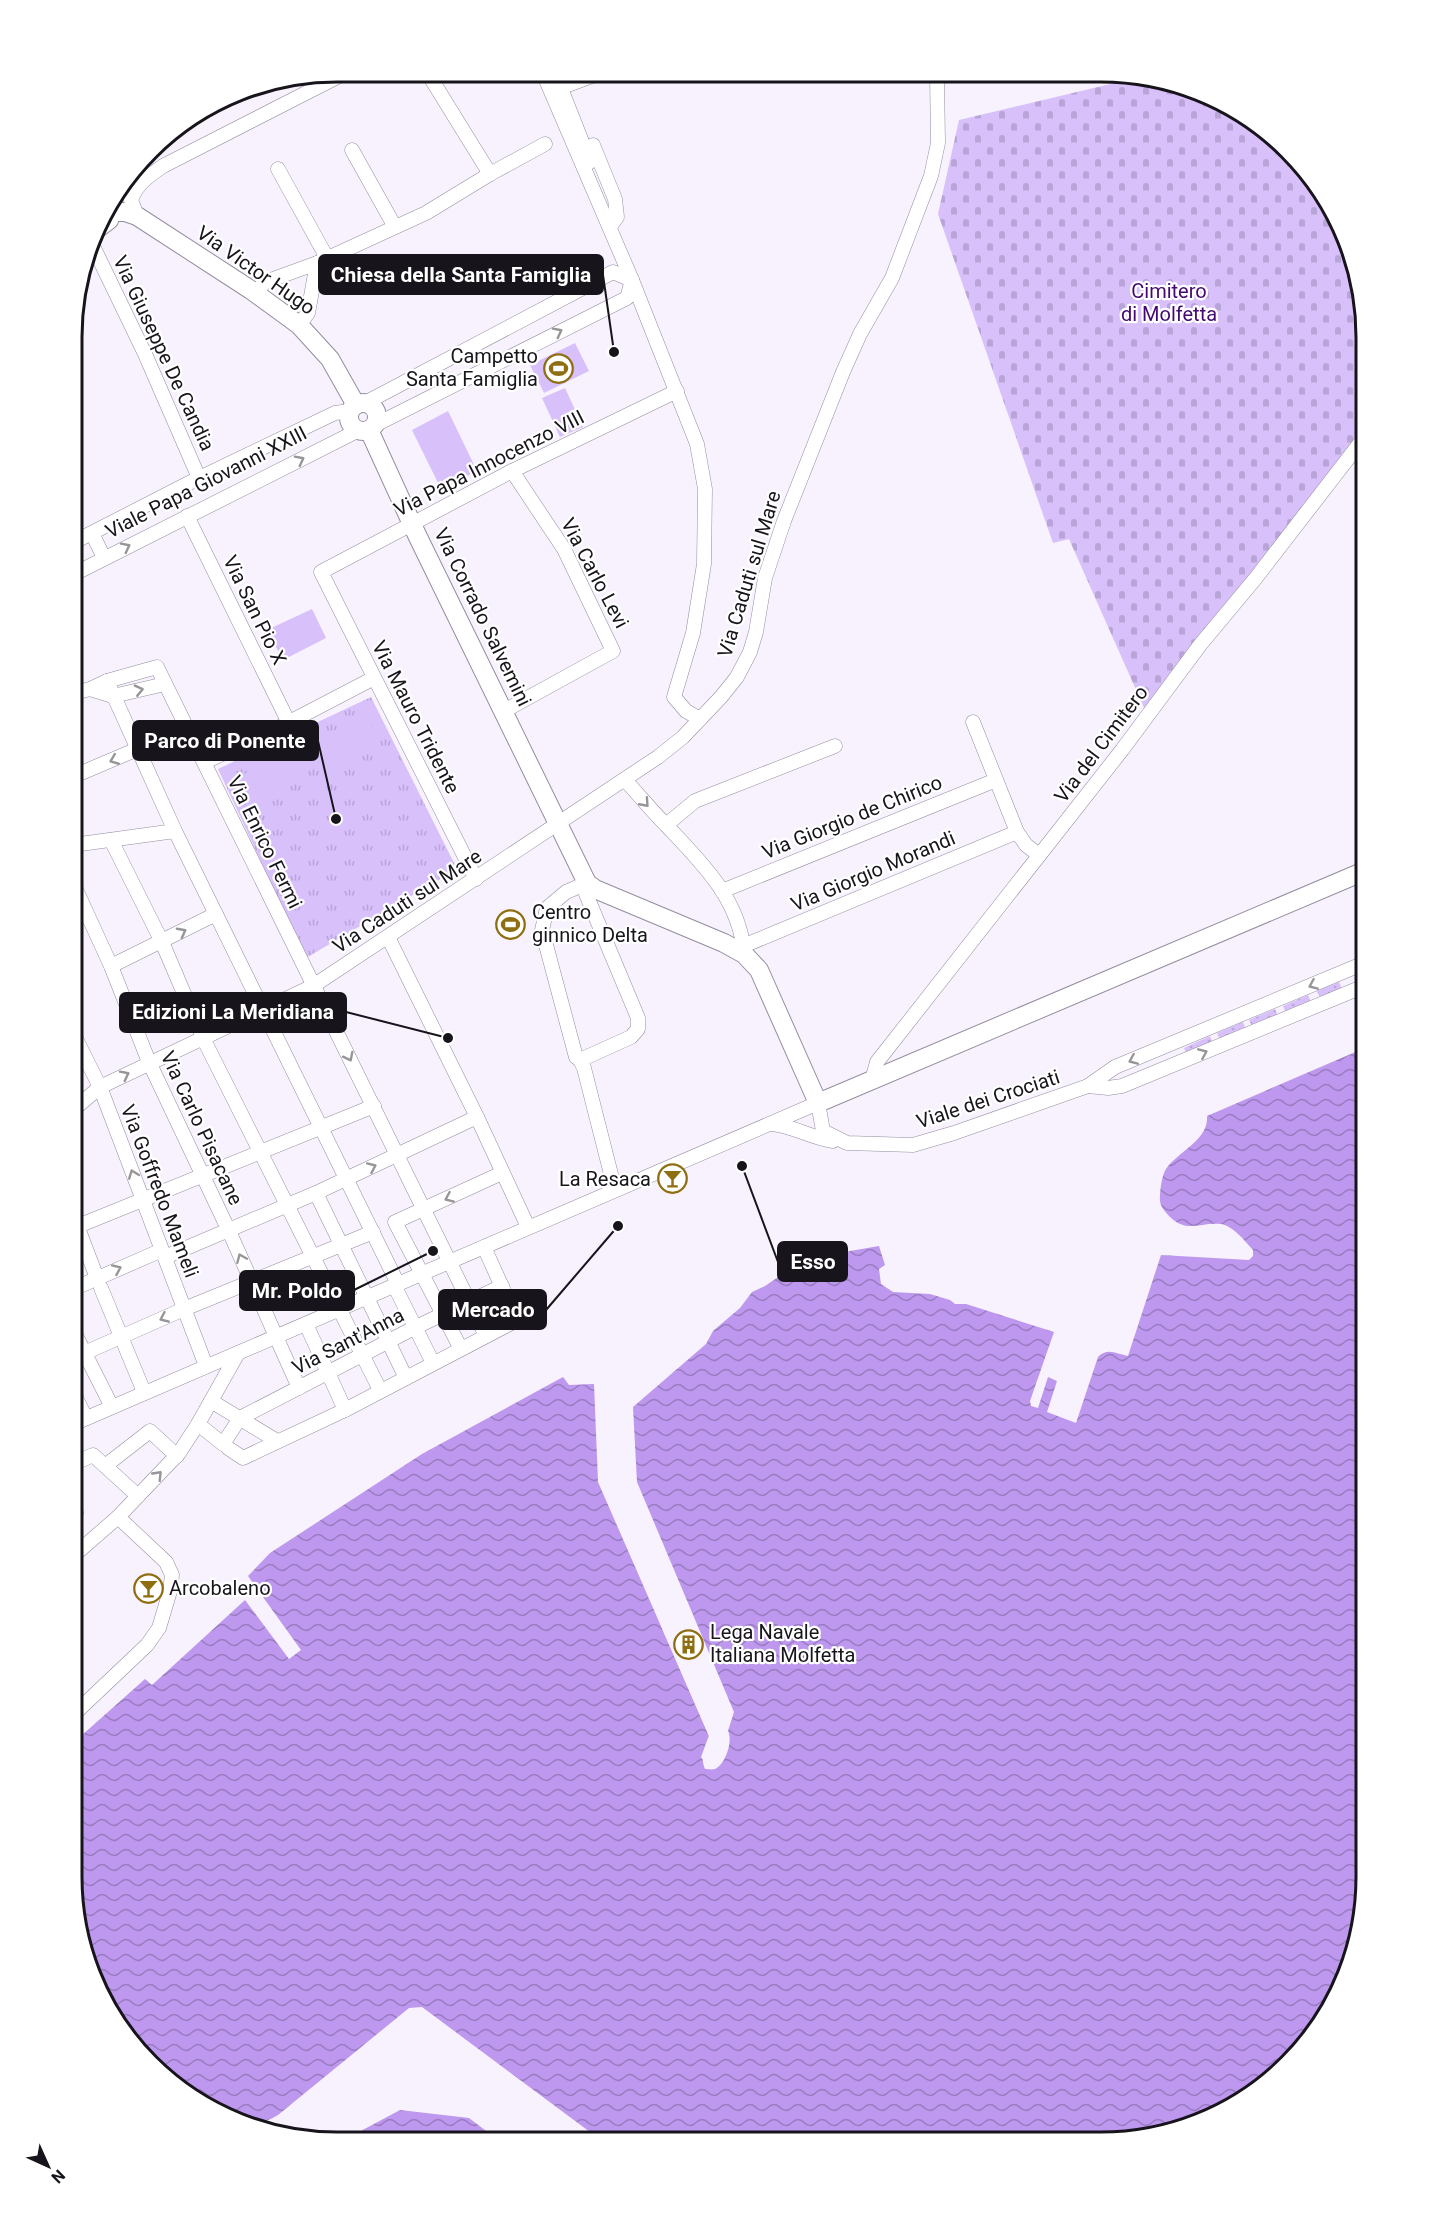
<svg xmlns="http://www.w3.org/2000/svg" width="1439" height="2214" font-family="Roboto,sans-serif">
  <defs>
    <pattern id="grass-dots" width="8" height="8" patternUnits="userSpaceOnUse" patternTransform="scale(1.5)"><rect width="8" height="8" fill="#d8c0fb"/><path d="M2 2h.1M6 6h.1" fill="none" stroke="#b9a4d7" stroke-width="1.8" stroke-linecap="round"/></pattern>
    <pattern id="cemetery-stones" width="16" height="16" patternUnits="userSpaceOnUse" patternTransform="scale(1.5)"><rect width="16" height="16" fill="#d8c0fb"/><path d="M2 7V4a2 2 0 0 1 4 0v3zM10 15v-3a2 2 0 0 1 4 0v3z" fill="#b9a4d7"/></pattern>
    <pattern id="park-tufts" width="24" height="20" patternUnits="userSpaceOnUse" patternTransform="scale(1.5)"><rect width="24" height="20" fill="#d8c0fb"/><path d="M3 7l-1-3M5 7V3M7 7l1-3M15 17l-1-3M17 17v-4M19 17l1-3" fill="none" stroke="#b9a4d7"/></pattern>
    <pattern id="water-waves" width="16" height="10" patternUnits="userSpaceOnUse" patternTransform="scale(1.5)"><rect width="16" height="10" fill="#bd98ee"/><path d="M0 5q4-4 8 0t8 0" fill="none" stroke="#997bc0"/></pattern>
  </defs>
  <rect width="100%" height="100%" fill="#f7f2fe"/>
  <!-- grass -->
  <g fill="url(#grass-dots)">
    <path d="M1339 982 1342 989 1320 998 1317 991Z"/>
    <path d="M1308 995 1311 1002 1286 1013 1283 1006Z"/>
    <path d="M1275 1009 1278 1016 1252 1026 1249 1020Z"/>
    <path d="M1243 1022 1246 1030 1220 1040 1217 1033Z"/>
    <path d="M1210 1036 1213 1044 1187 1055 1184 1048Z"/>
  </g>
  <!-- cemetery -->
  <path fill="url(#cemetery-stones)" d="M1144 76 1204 92 1263 127 1312 176 1347 235 1367 337V426L1145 710 1069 539 1053 543 938 214 959 120Z"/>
  <!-- park -->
  <path fill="url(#park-tufts)" d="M371 697 457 869 306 958 218 769Z"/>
  <!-- garden -->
  <g fill="#d8c0fb">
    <path d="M575 343 589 371 544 393 530 365Z"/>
    <path d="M565 388 583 427 560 437 542 398Z"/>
    <path d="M448 411 477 471 441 489 412 430Z"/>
    <path d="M312 609 326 638 283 660 267 630Z"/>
    <path d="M366 715 379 739 328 765 317 739Z"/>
    <path d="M284 756 297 780 247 803 235 778Z"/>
  </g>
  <!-- water -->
  <g fill="url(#water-waves)">
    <path d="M1367 1040 1366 1894 1353 1962 1322 2024 1276 2076 1204 2122 1102 2142 602 2141 422 2007 409 2008 278 2115C265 2123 251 2126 236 2122L176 2087 127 2038 92 1979 72 1877V1744L145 1679 152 1685 245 1600 289 1659 301 1650 248 1576 270 1553 422 1454 563 1377 569 1385 594 1384 598 1482 709 1736C704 1749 700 1757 705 1769 709 1769 711 1770 715 1769 726 1764 733 1740 728 1731L734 1712 637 1482 633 1407 706 1344 713 1331 740 1308 752 1292 765 1286 790 1269 821 1256 879 1246 885 1265 879 1269 881 1284 893 1292 930 1294 950 1300 955 1304H966L1054 1332 1030 1401 1031 1406 1038 1408 1048 1377 1057 1381 1047 1412 1076 1423 1098 1357C1107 1347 1117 1354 1128 1356L1161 1255 1249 1260 1253 1256V1250C1245 1241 1233 1226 1221 1224 1199 1222 1187 1234 1169 1216 1163 1209 1159 1205 1160 1196 1160 1189 1162 1175 1166 1169 1177 1152 1209 1140 1207 1116L1360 1050 1359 1044Z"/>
    <path d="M400 2110 469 2118 498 2140H344Z"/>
  </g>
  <!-- pier -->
  <path fill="#f7f2fe" d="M663 1625 711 1735 704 1757 706 1764 701 1757 709 1736 661 1626Z"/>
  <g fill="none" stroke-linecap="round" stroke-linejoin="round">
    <defs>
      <g id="minor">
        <path d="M543 73 632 280 697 444 705 489 704 564 693 633 674 697 686 711 700 719"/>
        <path d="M555 73 590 162"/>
        <path d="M560 73 568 85 600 73"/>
        <path d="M593 145 615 199 617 217 612 224"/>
        <path d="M352 150 395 227"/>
        <path d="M278 169 327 258"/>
        <path d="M490 174 545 144"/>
        <path d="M137 216 131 200C137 183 149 176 163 166L347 72"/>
        <path d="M92 244 145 354 199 478"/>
        <path d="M255 293 265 282 317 263"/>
        <path d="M299 325 308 313 317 263 426 213 490 174 427 72"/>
        <path d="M365 403 613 272 632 280"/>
        <path d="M375 425 627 298 632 280"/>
        <path d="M187 516 288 721"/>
        <path d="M92 533 104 558"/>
        <path d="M74 542 189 483 335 413 350 411"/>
        <path d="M74 574 359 430"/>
        <path d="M107 681 175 831 398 1284"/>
        <path d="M90 689 107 681 157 667 486 1336"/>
        <path d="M74 693 90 689 113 696 165 684"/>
        <path d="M504 711 613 651 564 549 512 471"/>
        <path d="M973 722 1017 832 1026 845 1039 855"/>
        <path d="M205 762 280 727 374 678"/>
        <path d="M74 776 187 728"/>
        <path d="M625 780C639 795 652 811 666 825 701 862 739 898 744 952"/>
        <path d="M666 825 695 801 835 746"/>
        <path d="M111 840 162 942 203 1038 380 1390"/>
        <path d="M73 845 175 831"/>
        <path d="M476 879 321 572 512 471 677 391"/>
        <path d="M73 883 111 966 149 1062 229 1231 299 1388"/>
        <path d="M587 883 566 892 547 908 542 930 576 1057 580 1060 584 1068 615 1190"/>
        <path d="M722 891 996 780"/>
        <path d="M388 937 477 1117 528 1227"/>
        <path d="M743 946 1017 832"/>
        <path d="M111 966 216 914"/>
        <path d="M73 1033 100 1087 206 1366"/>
        <path d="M580 1060 631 1037 638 1029V1018L586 894 587 883"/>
        <path d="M872 1080 877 1062 1122 750 1200 645 1255 579 1367 434"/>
        <path d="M1088 1086 1108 1088 1122 1086 1367 985"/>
        <path d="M73 1110 100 1087 313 986 658 757 683 737 721 697 737 677 750 652 756 632 765 578 784 521 843 372 860 334 892 278 931 176 938 143 937 74"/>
        <path d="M772 1124C797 1127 810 1138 833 1141"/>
        <path d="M316 1193 406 1378"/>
        <path d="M73 1215 97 1278"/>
        <path d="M73 1228 374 1106"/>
        <path d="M165 1257 316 1193 477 1117"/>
        <path d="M394 1285 433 1363"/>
        <path d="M101 1288 144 1392"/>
        <path d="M73 1289 162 1250"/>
        <path d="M306 1324 345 1410"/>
        <path d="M73 1330 112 1407"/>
        <path d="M461 1349 395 1222 502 1173"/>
        <path d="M73 1358 184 1309 373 1232"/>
        <path d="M73 1392 86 1418"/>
        <path d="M211 1401 277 1441"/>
        <path d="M73 1424 818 1103 823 1131 847 1143 913 1145 954 1133 1088 1086 1115 1067 1367 962"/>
        <path d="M198 1424 223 1444 240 1418 416 1327 502 1286"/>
        <path d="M228 1448 243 1458 345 1410 517 1320 484 1247"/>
        <path d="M73 1464 93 1455 138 1496"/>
        <path d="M105 1466 150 1431 177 1456"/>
        <path d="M72 1524 76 1513 73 1508"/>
        <path d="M72 1557 118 1517 179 1453 198 1424 238 1353"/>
        <path d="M72 1610H73"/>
        <path d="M72 1716 147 1645 159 1628 170 1591 172 1575 166 1562 118 1517"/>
      </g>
      <g id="major">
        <path d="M110 212H125L137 216 251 290 299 325 330 359 356 405"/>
        <path d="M97 229 109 220 108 208"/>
        <circle cx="363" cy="417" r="14"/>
        <path d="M369 430 417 535 587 883 595 889 724 943 744 954 759 970 818 1103 1367 870"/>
      </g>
    </defs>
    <!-- minor casing -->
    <use href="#minor" stroke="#948d9f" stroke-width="15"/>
    <!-- major casing -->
    <use href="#major" stroke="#948d9f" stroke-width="20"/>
    <!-- minor -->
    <use href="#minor" stroke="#fff" stroke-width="14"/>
    <!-- major -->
    <use href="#major" stroke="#fff" stroke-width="18"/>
    <!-- rail -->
    <path stroke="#747079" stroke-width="3" stroke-dasharray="9 4.5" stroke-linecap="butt" d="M206 111 245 90"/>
  </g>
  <!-- one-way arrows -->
  <defs><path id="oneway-chevron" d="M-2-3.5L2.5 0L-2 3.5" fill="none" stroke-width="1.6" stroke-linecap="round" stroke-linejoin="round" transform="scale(1.5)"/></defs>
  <g stroke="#979598">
    <use href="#oneway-chevron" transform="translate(558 332) rotate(-27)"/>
    <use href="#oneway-chevron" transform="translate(300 460) rotate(-27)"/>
    <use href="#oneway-chevron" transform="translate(126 547) rotate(-27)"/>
    <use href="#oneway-chevron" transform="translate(139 690) rotate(-13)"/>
    <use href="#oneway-chevron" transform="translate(114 760) rotate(158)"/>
    <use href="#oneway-chevron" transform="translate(645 803) rotate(48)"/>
    <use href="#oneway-chevron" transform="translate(182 932) rotate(-28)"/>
    <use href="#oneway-chevron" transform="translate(1313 985) rotate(157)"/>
    <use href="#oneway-chevron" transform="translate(1203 1053) rotate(-23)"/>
    <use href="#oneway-chevron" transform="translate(349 1057) rotate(63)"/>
    <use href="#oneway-chevron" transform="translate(1133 1060) rotate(157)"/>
    <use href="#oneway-chevron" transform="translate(125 1075) rotate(-27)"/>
    <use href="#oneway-chevron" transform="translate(372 1167) rotate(-24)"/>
    <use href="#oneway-chevron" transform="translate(133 1174) rotate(-111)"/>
    <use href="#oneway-chevron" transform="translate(449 1198) rotate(156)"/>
    <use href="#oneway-chevron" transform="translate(241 1258) rotate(-113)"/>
    <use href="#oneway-chevron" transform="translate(117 1269) rotate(-24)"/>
    <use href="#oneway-chevron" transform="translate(164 1318) rotate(156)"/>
    <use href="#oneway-chevron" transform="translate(158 1475) rotate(-46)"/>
  </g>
  <!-- icons -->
  <defs>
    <symbol id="stadium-ring" viewBox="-11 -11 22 22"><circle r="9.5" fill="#fff" stroke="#8e6e11" stroke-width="1.5"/><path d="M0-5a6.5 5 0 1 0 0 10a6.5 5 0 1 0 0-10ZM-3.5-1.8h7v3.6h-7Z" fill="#8e6e11"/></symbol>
    <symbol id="bar-ring" viewBox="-11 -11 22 22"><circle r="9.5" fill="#fff" stroke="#8e6e11" stroke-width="1.5"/><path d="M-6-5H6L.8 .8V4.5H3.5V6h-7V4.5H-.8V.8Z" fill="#8e6e11"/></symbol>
    <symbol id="building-ring" viewBox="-11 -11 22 22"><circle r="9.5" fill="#fff" stroke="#8e6e11" stroke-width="1.5"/><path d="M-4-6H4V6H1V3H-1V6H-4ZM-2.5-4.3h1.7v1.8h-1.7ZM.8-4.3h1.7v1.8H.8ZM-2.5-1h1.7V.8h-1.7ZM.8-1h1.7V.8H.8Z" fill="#8e6e11"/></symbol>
  </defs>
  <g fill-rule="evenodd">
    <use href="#stadium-ring" x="542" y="352" width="33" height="33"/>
    <use href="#stadium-ring" x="494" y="908" width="33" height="33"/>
    <use href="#bar-ring" x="656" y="1162" width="33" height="33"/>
    <use href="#bar-ring" x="132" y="1572" width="33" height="33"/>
    <use href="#building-ring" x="672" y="1628" width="33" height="33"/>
  </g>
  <g text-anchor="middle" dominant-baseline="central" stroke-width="4.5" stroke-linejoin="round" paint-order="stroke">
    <!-- street labels -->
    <g font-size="20" fill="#17141b" stroke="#fff">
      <text transform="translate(256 270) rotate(35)">Via Victor Hugo</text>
      <text transform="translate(164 353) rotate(65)">Via Giuseppe De Candia</text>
      <text transform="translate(489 463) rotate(-27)">Via Papa Innocenzo VIII</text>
      <text transform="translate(206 482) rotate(-27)">Viale Papa Giovanni XXIII</text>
      <text transform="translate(595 573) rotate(62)">Via Carlo Levi</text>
      <text transform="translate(749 574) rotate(-73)">Via Caduti sul Mare</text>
      <text transform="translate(255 610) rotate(64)">Via San Pio X</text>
      <text transform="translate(483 617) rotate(64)">Via Corrado Salvemini</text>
      <text transform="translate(416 717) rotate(63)">Via Mauro Tridente</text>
      <text transform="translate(1101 744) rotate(-53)">Via del Cimitero</text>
      <text transform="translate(852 817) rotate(-22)">Via Giorgio de Chirico</text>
      <text transform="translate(265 842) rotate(64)">Via Enrico Fermi</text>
      <text transform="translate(873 871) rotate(-23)">Via Giorgio Morandi</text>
      <text transform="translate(407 901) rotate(-33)">Via Caduti sul Mare</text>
      <text transform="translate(988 1099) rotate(-18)">Viale dei Crociati</text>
      <text transform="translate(202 1128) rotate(65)">Via Carlo Pisacane</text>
      <text transform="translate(160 1191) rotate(69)">Via Goffredo Mameli</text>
      <text transform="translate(348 1341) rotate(-27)">Via Sant'Anna</text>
    </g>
    <!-- park labels -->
    <g font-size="20" fill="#430871" stroke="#fff">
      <text x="1169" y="291">Cimitero<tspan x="1169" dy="23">di Molfetta</tspan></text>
    </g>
    <!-- poi labels -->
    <g font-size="20" fill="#17141b" stroke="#fff" text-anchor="start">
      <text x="538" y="356" text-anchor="end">Campetto<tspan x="538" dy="23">Santa Famiglia</tspan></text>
      <text x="532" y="912">Centro<tspan x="532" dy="23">ginnico Delta</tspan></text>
      <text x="651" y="1179" text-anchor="end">La Resaca</text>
      <text x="169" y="1588">Arcobaleno</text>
      <text x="710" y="1632">Lega Navale<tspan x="710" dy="23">Italiana Molfetta</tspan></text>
    </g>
  </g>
  <!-- crop -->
  <path d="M0 0H1439V2214H0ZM337 82H1101A255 255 0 0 1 1356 337V1877A255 255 0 0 1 1101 2132H337A255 255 0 0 1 82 1877V337A255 255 0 0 1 337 82Z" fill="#fff" fill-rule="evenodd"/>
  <path fill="none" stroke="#17141b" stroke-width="3" d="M337 82H1101A255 255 0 0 1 1356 337V1877A255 255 0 0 1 1101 2132H337A255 255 0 0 1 82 1877V337A255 255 0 0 1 337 82Z"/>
  <!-- callouts -->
  <path fill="none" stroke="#17141b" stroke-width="2" d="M614 352L603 275M336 819L318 741M448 1038L346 1012M742 1166L778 1262M433 1251L354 1290M618 1226L546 1310"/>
  <g fill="#17141b" stroke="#fff" stroke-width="2">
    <circle cx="614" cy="352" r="6"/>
    <circle cx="336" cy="819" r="6"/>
    <circle cx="448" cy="1038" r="6"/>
    <circle cx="742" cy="1166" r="6"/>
    <circle cx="433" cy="1251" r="6"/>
    <circle cx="618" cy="1226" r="6"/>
  </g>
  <g fill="#17141b" stroke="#17141b" stroke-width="2">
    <rect x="319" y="255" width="284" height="39" rx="6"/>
    <rect x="133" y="721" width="185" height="39" rx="6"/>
    <rect x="120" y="993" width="226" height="39" rx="6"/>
    <rect x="778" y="1242" width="69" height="39" rx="6"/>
    <rect x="240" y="1271" width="114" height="39" rx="6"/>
    <rect x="439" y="1290" width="107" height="39" rx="6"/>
  </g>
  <g font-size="21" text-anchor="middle" font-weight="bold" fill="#fff">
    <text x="461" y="282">Chiesa della Santa Famiglia</text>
    <text x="225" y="748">Parco di Ponente</text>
    <text x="233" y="1019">Edizioni La Meridiana</text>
    <text x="813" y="1269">Esso</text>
    <text x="297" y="1298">Mr. Poldo</text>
    <text x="493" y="1317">Mercado</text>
  </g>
  <!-- north arrow -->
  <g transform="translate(48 2166) rotate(135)" stroke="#ffffff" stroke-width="4.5" paint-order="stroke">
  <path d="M0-4.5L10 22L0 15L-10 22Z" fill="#17141b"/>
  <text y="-9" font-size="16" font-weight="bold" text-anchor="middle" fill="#17141b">N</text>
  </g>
</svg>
